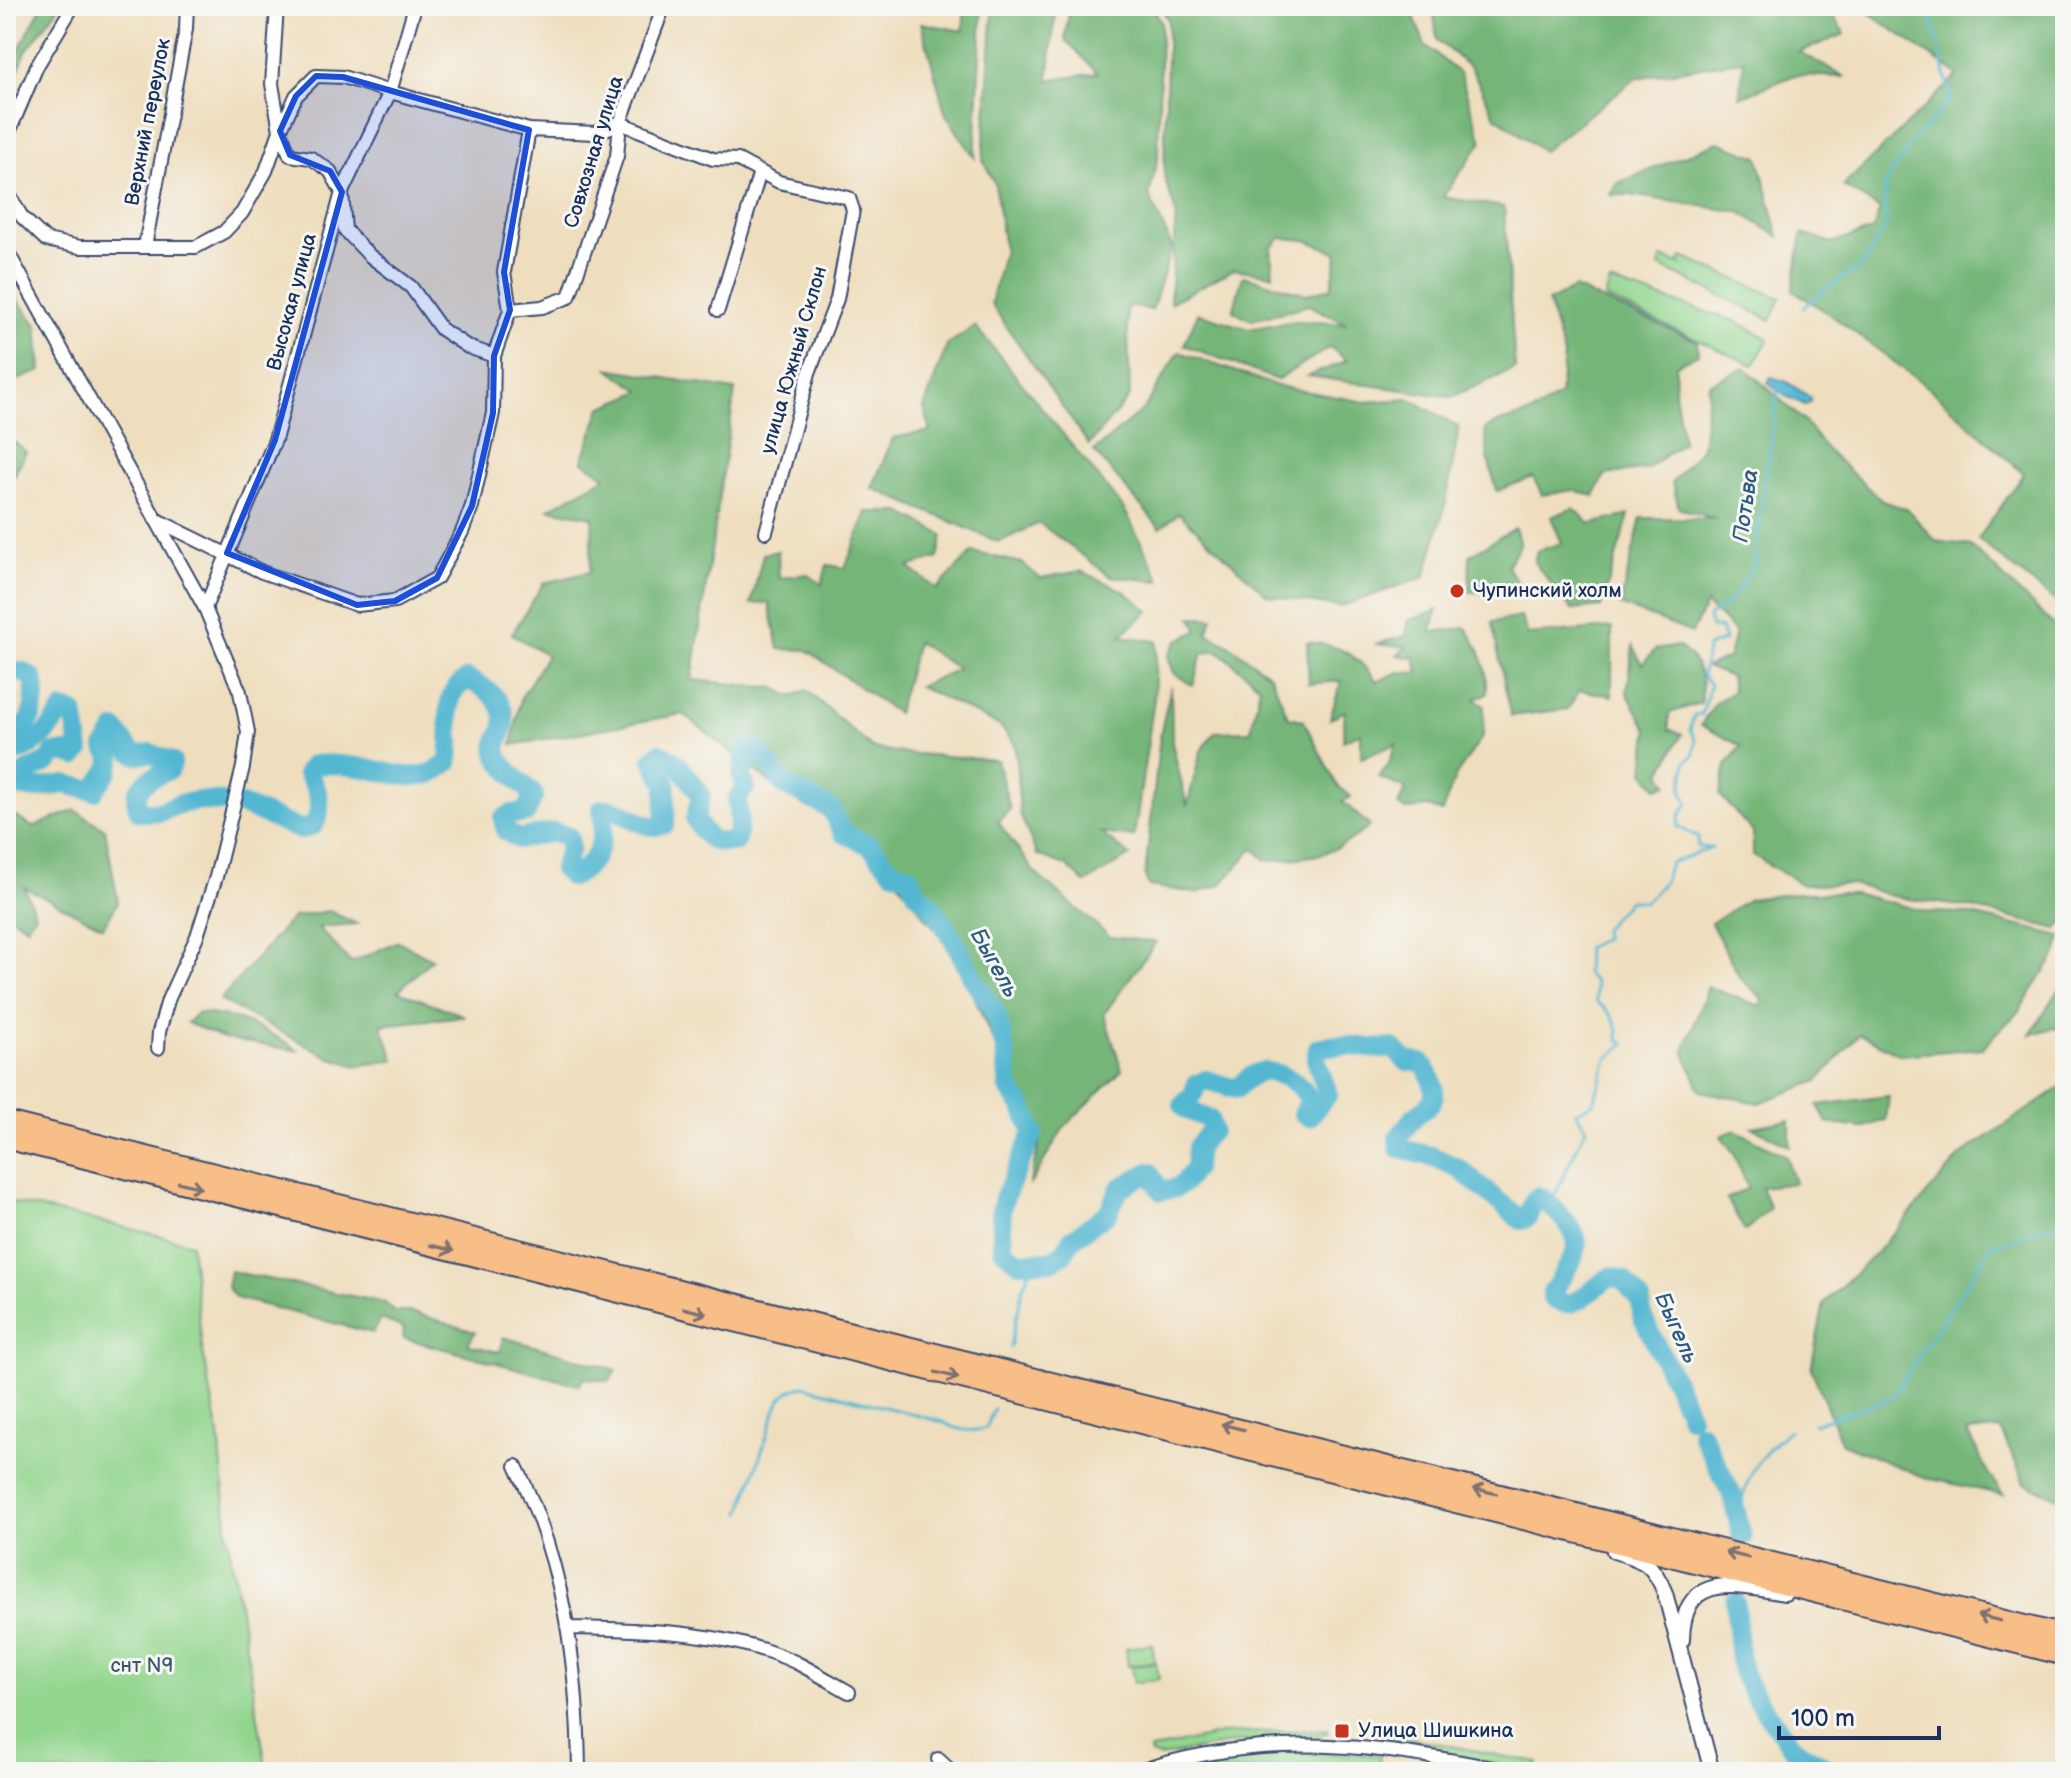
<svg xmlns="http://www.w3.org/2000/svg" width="2071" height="1778" font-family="'Balsamiq Sans',sans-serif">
  <rect width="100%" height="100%" fill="#f6f6f2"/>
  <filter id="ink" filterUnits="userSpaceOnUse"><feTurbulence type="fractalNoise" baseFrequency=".0125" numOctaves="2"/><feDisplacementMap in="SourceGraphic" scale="16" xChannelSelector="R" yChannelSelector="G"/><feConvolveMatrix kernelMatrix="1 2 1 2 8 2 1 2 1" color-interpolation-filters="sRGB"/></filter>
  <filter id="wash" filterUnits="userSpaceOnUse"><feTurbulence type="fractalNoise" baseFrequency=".006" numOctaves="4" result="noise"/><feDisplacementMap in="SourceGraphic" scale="32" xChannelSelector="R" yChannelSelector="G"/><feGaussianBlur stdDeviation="1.8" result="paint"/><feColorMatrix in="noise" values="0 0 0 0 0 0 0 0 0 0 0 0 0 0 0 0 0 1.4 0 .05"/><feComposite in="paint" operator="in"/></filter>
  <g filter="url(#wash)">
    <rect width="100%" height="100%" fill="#efdebe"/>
    <!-- green -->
    <g fill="#92d58d" stroke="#568276" stroke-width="2">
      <path d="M1682 257 1781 298 1771 320 1659 266 1662 258 1682 265 1679 262Z"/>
      <path d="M1610 282 1735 321 1769 339 1753 365 1605 298Z"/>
      <path d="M6 1201C68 1215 130 1227 191 1244L202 1347 219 1435 228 1539 267 1772H6Z"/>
      <path d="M1152 1644 1155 1662 1128 1666 1126 1648Z"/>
      <path d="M1156 1663 1159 1679 1134 1683 1131 1667Z"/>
      <path d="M1327 1729V1733L1303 1738 1244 1741 1159 1757 1150 1753V1750L1221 1734Z"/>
      <path d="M1390 1734 1538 1763 1535 1770 1531 1771 1388 1744Z"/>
      <path d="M1266 1752 1380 1755 1378 1769 1295 1765 1223 1772H1158L1199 1762Z"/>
    </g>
    <!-- forest -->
    <g fill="#75b678" stroke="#48726b" stroke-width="2">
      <path d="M42 6H60L26 51 6 102V74Z"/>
      <path d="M965 6H982L975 158 946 115 921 23 963 31Z"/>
      <path d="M993 6H1056L1048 80 1098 73 1065 39 1070 6H1152L1161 22 1158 157 1149 195 1172 247 1152 310 1127 306 1130 396 1089 445 991 304 1004 249 995 184 983 160Z"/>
      <path d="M1160 6H1410L1425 45 1460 74 1482 141 1443 197 1504 207 1515 369 1451 397 1308 376 1347 361 1330 347 1277 380 1184 345 1198 313 1248 329 1296 321 1347 324 1309 305 1252 320 1233 311 1243 276 1307 294 1331 288 1338 253 1306 240 1281 238 1271 248 1273 275 1234 269 1170 303 1176 213 1164 176 1168 20Z"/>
      <path d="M1433 6H1726L1746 9 1755 6H1826L1845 34 1799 52 1845 77 1795 75 1740 97 1744 60 1636 78 1543 151 1495 116 1471 68 1437 40Z"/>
      <path d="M1859 6H2065V609L1978 539 2024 474 1929 388 1837 319 1793 290 1802 234 1833 243 1873 230 1880 209 1843 186 1958 75Z"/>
      <path d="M1718 142 1758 157 1779 237 1740 212 1631 195H1610L1618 183Z"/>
      <path d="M6 285 37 325 41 371 8 383 6 388Z"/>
      <path d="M1574 288 1697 341 1698 354 1676 365 1675 392 1683 442 1647 469 1605 475 1594 496 1574 490 1542 495 1533 477 1497 491 1488 459 1485 429 1500 422 1532 413 1560 395 1564 356 1548 302Z"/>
      <path d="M975 326 1124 509 1161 581 1110 576 1039 523 999 542 872 488 893 438 931 431 924 408 947 345Z"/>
      <path d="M1179 352 1277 386 1365 402 1410 399 1459 427 1446 502 1425 577 1339 607 1267 595 1179 513 1160 528 1094 451 1144 409Z"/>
      <path d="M607 368 735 390 692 680 776 688 792 697 806 690 872 748 902 753 997 760 1010 809 998 822 1035 873 1110 937 1156 942 1104 1014 1122 1070 1064 1127 1029 1186 1041 1136 1016 1094 957 957 881 860 819 807 778 789 683 714 512 745 521 698 547 655 512 634 544 583 590 572 593 517 549 509 606 477 582 461 601 408 641 391Z"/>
      <path d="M1745 368 1804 421 1826 449 1882 501 1907 509 1936 541 1971 546 2065 636V920L2057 929 1968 907 1901 898 1851 884 1803 885 1753 855V832L1720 795 1726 765 1741 746 1701 725 1716 702 1733 692 1731 677 1706 667 1729 657 1735 632 1706 604 1692 633 1620 605 1641 518 1717 519 1679 508 1672 482 1702 448 1709 384Z"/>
      <path d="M6 435 26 452 11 482 6 476Z"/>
      <path d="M1574 508 1590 524 1629 515 1601 607 1572 610 1534 562 1537 551 1562 543 1551 517Z"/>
      <path d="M867 512H901L943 535 938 558 908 567 937 589 972 552 1022 563 1040 578 1081 571 1124 591 1149 611 1120 636 1157 641 1154 699 1134 837 1101 833 1130 856 1085 883 1066 865 1037 855 1020 814 1015 744 1000 726 919 686 958 669 917 642 897 713 807 650 779 649 769 603 751 604 763 554 778 551 779 578 807 574 822 584 827 565 845 568Z"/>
      <path d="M1515 528 1520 545 1507 566 1524 592H1469L1470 555Z"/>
      <path d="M1438 610 1430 632 1466 628C1480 647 1488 669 1487 693L1475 699 1484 706 1483 736 1456 775 1442 812 1428 807 1406 810 1398 805 1406 789 1378 777 1388 766 1396 744 1361 758V733L1343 741 1345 711 1330 719 1341 681 1309 684 1307 642C1341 645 1357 654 1377 682L1398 672 1419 673 1415 658 1397 655 1407 647 1375 644 1406 636 1408 621Z"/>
      <path d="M1192 617 1213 618 1207 633 1229 645 1271 676 1288 717 1303 720 1337 785 1351 797 1342 801 1370 826C1331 857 1314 858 1266 860L1253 848 1222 884 1197 893 1149 886 1145 876 1160 736 1171 686 1172 743 1187 806 1201 751 1215 732 1251 731 1260 686 1217 650 1202 654 1193 686 1174 673 1168 656 1178 640 1198 631Z"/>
      <path d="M1521 617 1528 635 1612 628V696L1580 690 1568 709 1511 716 1492 622Z"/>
      <path d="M1633 646 1642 665 1655 650 1678 646C1698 658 1705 680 1701 703L1669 713V729L1682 734 1661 773 1668 784 1657 788 1644 772 1648 730 1627 693Z"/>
      <path d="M75 810 105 829 118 902 103 927 24 887 35 914 27 927 6 913V811L33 827Z"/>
      <path d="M1797 893H1854L1927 912 1964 913 2061 936 2057 953 2018 1012 1982 1048 1901 1055 1859 1034 1818 1081 1759 1103 1700 1091 1684 1051 1708 987 1760 1006 1762 998 1740 978 1711 923 1749 899Z"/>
      <path d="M329 911 357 924 318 927 351 963 398 941 432 959 398 991 465 1016 381 1025 395 1060 357 1066 331 1058 220 1000 293 917Z"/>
      <path d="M2063 984 2065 1029 2052 1028 2030 1035Z"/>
      <path d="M197 1013C235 1014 268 1030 299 1051L226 1039 187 1023Z"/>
      <path d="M2065 1084V1501L2025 1483 2000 1429 1967 1432 1989 1475 2004 1495 1927 1478 1842 1444 1811 1369 1824 1303 1877 1252 1961 1155Z"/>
      <path d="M1889 1096 1886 1120 1862 1128 1827 1123 1818 1105Z"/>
      <path d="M1790 1120V1146L1752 1127Z"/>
      <path d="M1735 1130 1786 1156 1795 1183 1761 1187 1770 1208 1745 1231 1727 1199 1748 1188 1733 1152 1721 1136Z"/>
      <path d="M230 1271 385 1303 395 1312H412L475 1332 468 1345 500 1352 503 1337 617 1370 609 1381 584 1378 579 1385 403 1338 404 1328 381 1319 373 1333 236 1298 227 1287Z"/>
    </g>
    <!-- water -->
    <path fill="#53b7d2" stroke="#377398" stroke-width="2" d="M1771 377 1787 382 1811 398 1810 403 1805 405 1782 394 1768 383Z"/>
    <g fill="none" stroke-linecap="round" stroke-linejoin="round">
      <!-- stream -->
      <g stroke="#53b7d2" stroke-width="3">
        <path d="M1803 308 1822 291 1863 265 1886 226 1885 183 1914 140 1951 99 1929 6"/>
        <path d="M1550 1205 1586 1128 1576 1112 1594 1102 1607 1059 1625 1043 1618 1039C1620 1023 1609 1010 1596 1002L1595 982 1586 974 1587 947 1604 939 1603 929 1629 900 1645 902 1664 882 1670 863 1712 848 1698 847V837L1678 827 1679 817 1688 803 1682 789 1686 762 1693 756 1696 741 1690 730 1694 715 1702 714 1710 685 1702 676 1708 647 1725 640 1721 628H1711L1709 617 1730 602 1754 565 1778 390"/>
        <path d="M1010 1347 1023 1287 1033 1263"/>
        <path d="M1813 1424 1892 1398 1992 1245 2065 1221"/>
        <path d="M741 1513 777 1406C783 1394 790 1389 803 1386L943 1422C956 1430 972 1433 986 1428L994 1409"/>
        <path d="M1738 1518C1746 1475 1756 1459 1789 1430"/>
      </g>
      <!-- river -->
      <g stroke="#53b7d2" stroke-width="20">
        <path d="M6 678 13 672H23L33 678C39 705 31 721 15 743V749L20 751C41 741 51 729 63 710L74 713 80 750 75 756 67 753H54L49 761 16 778V786L34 789 65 784 94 791 109 769 112 757 105 747 116 730 131 751 138 755 150 753 172 762 169 770C151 777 127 789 140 812H160L179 804 197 801 224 802"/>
        <path d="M242 805 301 830 314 825C324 808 318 788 307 773L313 765C329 763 353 766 369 769 390 772 410 781 432 773 437 771 443 766 448 763 454 742 444 711 453 693 455 688 463 683 467 679 485 687 507 701 504 724 503 735 494 741 497 753 499 764 525 786 534 795L526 813 511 814 503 819 506 831 518 839 554 832 569 837 570 848 563 869 571 877C599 865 606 837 602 809 626 806 641 834 665 824L666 784 653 760 660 753C680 762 689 778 701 796L695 819C708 839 710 845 736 841L739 822 737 799 745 787 742 775 746 750 757 749 784 785 831 809 843 833 869 845 892 870 909 876 916 892 933 908 952 937 974 980 996 1014 1005 1050 1009 1088 1023 1108 1033 1133 1005 1196 1001 1210 1003 1249 1018 1262 1051 1261 1063 1254 1072 1239 1108 1213 1120 1188 1149 1172 1161 1191 1176 1188 1184 1183 1195 1167 1197 1147 1212 1130 1209 1119 1187 1110 1183 1105 1193 1095 1196 1085 1206 1080 1236 1089C1242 1083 1249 1076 1257 1073 1274 1067 1306 1084 1309 1102L1303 1113 1309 1117 1328 1094 1316 1059 1318 1048C1350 1040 1364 1052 1393 1048L1406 1061 1422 1063C1430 1073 1440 1094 1429 1105 1425 1110 1418 1113 1414 1117 1408 1124 1404 1131 1398 1138L1399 1148 1434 1157 1458 1168 1521 1220 1528 1217 1534 1200 1538 1197 1544 1199C1589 1244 1584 1240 1552 1293V1298C1576 1315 1593 1285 1612 1276L1623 1280 1641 1301 1642 1316 1676 1384 1690 1417"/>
        <path d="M1701 1433 1732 1495 1742 1537"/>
        <path d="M1735 1602 1740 1662 1743 1674 1757 1700 1793 1748 1834 1772"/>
        <path d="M1758 1772 1779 1768 1794 1772"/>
      </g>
    </g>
  </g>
  <g filter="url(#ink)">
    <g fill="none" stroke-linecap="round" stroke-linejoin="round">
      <defs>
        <g id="minor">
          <path d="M6 139 37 66 73 6"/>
          <path d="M6 190 22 217 46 240 80 247H196L224 232 242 213 266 171 280 131 272 84 277 6"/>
          <path d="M145 246 186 29 187 6"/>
          <path d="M6 249 205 608 240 692 248 732 243 767 216 877 197 936 168 1000 159 1032 158 1048"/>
          <path d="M510 310 542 307 569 297 617 156 620 123 664 6"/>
          <path d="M718 310 760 172"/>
          <path d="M494 356 468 347 441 329 411 287 370 256 345 230 342 192 330 171 311 158 290 155 280 131 296 96 316 76 343 77 390 92 529 130 596 133 620 123 713 159 738 160 779 182 849 198 853 210 837 299 809 373 766 532"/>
          <path d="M155 519 262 572 357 605 395 601 437 578 462 532 472 506 493 413 494 356 510 310 504 272 529 130"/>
          <path d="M205 608 275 440 342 192 390 92 415 6"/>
          <path d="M516 1466C564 1561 578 1667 579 1772"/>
          <path d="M569 1628C644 1630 725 1630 795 1662 813 1671 831 1682 849 1692"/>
          <path d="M938 1759 952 1772"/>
          <path d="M1136 1772C1264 1729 1384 1745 1512 1772"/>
        </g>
        <g id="tertiary">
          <path d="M1614 1551C1644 1560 1653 1563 1665 1593L1712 1772"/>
          <path d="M1682 1640C1683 1569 1737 1586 1785 1593"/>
        </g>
        <g id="trunk">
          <path d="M6 1122 2065 1636"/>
          <path d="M6 1138 2065 1655"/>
        </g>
      </defs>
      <!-- minor casing -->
      <use href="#minor" stroke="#3b496c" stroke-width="16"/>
      <!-- tertiary casing -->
      <use href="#tertiary" stroke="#3b496c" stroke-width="18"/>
      <!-- trunk casing -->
      <use href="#trunk" stroke="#3b496c" stroke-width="24"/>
      <!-- minor -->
      <use href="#minor" stroke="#fff" stroke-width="12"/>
      <!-- tertiary -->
      <use href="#tertiary" stroke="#fff" stroke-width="14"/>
      <!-- trunk -->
      <use href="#trunk" stroke="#f7be88" stroke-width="20"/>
    </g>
    <!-- one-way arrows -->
    <defs><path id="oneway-shaft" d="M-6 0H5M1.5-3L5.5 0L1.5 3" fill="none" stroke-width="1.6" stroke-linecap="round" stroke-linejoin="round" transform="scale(2)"/></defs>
    <g stroke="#7e6f71">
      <use href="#oneway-shaft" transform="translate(190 1185) rotate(14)"/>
      <use href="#oneway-shaft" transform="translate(442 1248) rotate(14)"/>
      <use href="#oneway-shaft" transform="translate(695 1311) rotate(14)"/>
      <use href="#oneway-shaft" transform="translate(947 1375) rotate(14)"/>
      <use href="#oneway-shaft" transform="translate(1233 1427) rotate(-166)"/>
      <use href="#oneway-shaft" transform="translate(1485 1491) rotate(-166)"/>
      <use href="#oneway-shaft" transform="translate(1737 1555) rotate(-166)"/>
      <use href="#oneway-shaft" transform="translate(1989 1618) rotate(-166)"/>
    </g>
  </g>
  <!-- marked area -->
  <path fill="#1d4ed8" fill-opacity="0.2" stroke="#1d4ed8" stroke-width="6" stroke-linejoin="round" d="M316 76 343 77 529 130 504 272 510 310 494 356 493 413 472 506 437 578 395 601 357 605 227 553 275 440 342 192 330 171 290 155 280 131 296 96Z"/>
  <!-- markers -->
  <g fill="#c8321e" stroke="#f6f6f2" stroke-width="3">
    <circle cx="1457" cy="591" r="8"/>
    <rect x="1334" y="1723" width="16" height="16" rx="4"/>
  </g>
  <g text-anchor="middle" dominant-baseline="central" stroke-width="6" stroke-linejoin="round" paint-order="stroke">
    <!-- street labels -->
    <g font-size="20" fill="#1b2f5e" stroke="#f6f6f2">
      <text transform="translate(148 122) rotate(-79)">Верхний переулок</text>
      <text transform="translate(594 152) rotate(-73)">Совхозная улица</text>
      <text transform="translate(292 302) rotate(-75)">Высокая улица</text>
      <text transform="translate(794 360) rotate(-74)">улица Южный Склон</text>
    </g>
    <!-- poi labels -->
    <g font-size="20" fill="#1b2f5e" stroke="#f6f6f2" text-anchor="start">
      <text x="1473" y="591">Чупинский холм</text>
      <text x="1358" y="1731">Улица Шишкина</text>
    </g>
    <!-- park labels -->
    <g font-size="20" fill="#39586a" stroke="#f6f6f2">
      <text x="142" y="1666">снт N9</text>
    </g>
    <!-- water labels -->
    <g font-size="22" font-style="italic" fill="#2c5881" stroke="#f6f6f2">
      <text transform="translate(1746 506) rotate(-82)">Потьва</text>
      <text transform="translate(994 963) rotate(61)">Быгель</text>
      <text transform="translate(1676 1328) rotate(66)">Быгель</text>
    </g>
  </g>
  <!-- margin -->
  <rect width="2071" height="1778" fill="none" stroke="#f6f6f2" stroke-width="32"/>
  <!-- scale -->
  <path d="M1779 1726v12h160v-12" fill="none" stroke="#1b2f5e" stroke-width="4"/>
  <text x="1791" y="1726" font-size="24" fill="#1b2f5e" stroke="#f6f6f2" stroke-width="6" paint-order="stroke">100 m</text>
</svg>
